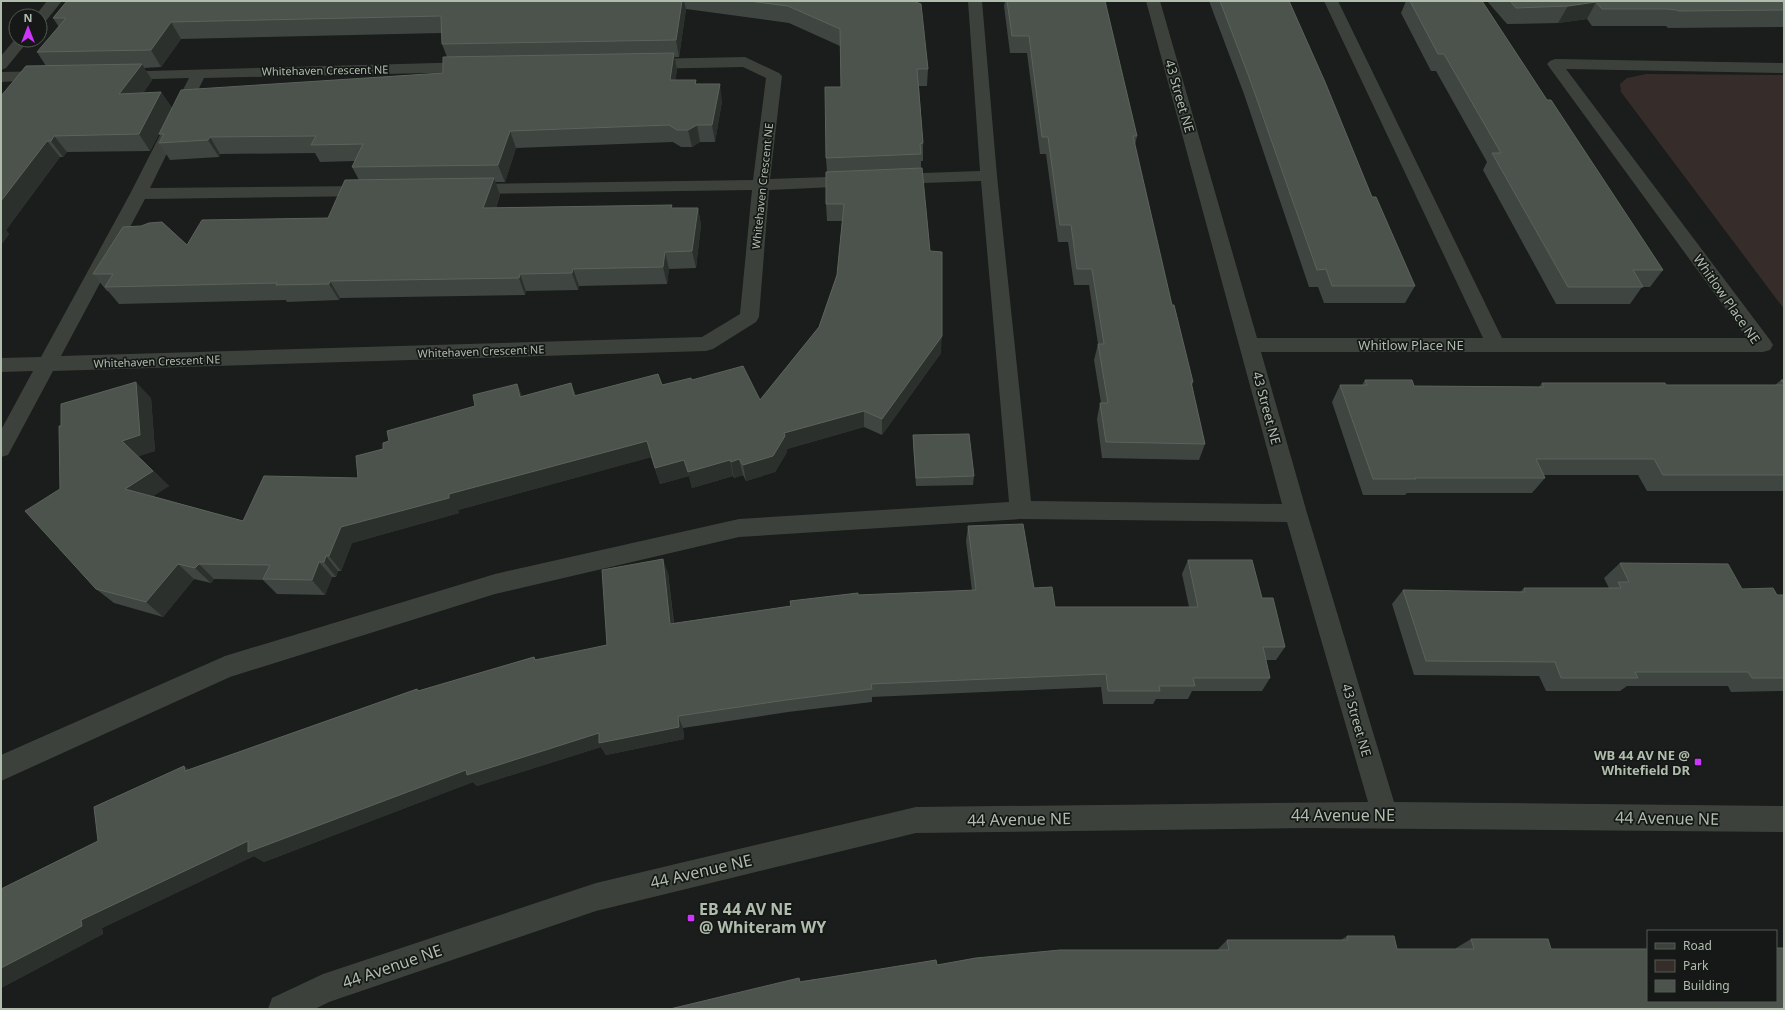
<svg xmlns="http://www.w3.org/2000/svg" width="1785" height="1010" font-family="'Noto Sans',sans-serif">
  <rect width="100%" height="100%" fill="#1a1d1b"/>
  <!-- green -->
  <path fill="#362c2a" d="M1646 74 1784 75V309L1621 92 1620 84 1627 78Z"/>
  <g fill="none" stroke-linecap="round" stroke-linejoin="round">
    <!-- minor -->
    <g fill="#3c423b" fill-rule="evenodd">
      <path d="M47 1H62L45 22 40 23V16H35Z"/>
      <path d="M968 1H982L997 176 1031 501 1282 504 1146 1H1160L1257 338H1483L1324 1H1338L1502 338H1747L1547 64 1550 61 1555 59 1784 63V73L1566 69 1770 340 1773 345 1770 350 1763 352H1261L1307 513 1394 802 1784 806V832L1309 828 916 833 596 911 329 1002 315 1009H268L272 998 323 974 596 883 916 807 1368 802 1287 522 1021 519 739 537 495 594 230 677 1 781V755L225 656 495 574 739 519 1009 502 981 181 894 184 888 183 886 179 888 175 894 174 980 171Z"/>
      <path d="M16 38V40H29L6 68 1 70V56Z"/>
      <path d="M745 57 779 73 782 76 770 179 856 176 862 177 864 181 862 185 856 186 769 190 759 317 756 322 713 349 706 351 53 371 8 455 1 457V430L33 371 1 372V358L41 357 130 194 189 78 118 80 113 78 110 75 113 72 473 62 478 64 481 67 478 70 473 72 204 78 150 188 370 186 376 187 379 191 376 195 370 196 145 199 61 356 702 337 740 314 752 190 468 194 462 193 459 189 462 185 468 184 753 180 766 78 743 67 646 69 641 67 638 64 641 61 646 59Z"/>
      <path d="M47 71 52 73 55 76 52 79 1 82V72Z"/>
    </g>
  </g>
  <!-- wall -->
  <g fill="#3f4540" fill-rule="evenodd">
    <path d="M67 1H913L928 69 927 86H919L923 143V161H921V169L941 353 882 435 864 427 787 449V452L775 472 746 481 743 475 734 478 733 476 692 488 689 476 660 484 651 457 458 510 459 513 352 543 341 571H338L336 577H332L325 595 277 594 263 580 214 579 211 583 194 579 163 617 114 603 96 589 60 489 151 398 155 451 138 456 169 486 153 496 243 521 358 478 383 449 389 441 475 406 517 384 522 396 571 383 576 396 662 385 692 380 760 400 819 327 837 275 842 221H827L826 204 827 172 826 158 841 87 840 46 789 23 686 9 679 57H674L677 70 675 80H696V84L722 101 715 142H700L692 147H681L673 142 516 148 505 182H495L500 195 496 208H698L701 225 696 268 669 269 667 284 579 286 578 290 526 291 525 295 340 298 339 300 287 302 286 300 119 304 108 291H107L93 274 187 245 328 218 359 180 352 167 355 161 320 162 315 153 220 154 219 157 170 160 159 143 162 138 159 134 150 151 67 152 63 157H60L6 230 9 234 1 245V96L46 66 37 52 59 27 53 18ZM442 33V44L447 57 443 73 172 108 161 92 143 93 152 80 144 68 161 67 181 39Z"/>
    <path d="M1005 1H1105L1137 136 1135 145 1172 305 1193 382 1192 386 1205 444 1199 460 1102 458 1097 419 1100 403H1101L1094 360 1098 344 1089 285H1074L1068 242H1058L1046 154H1040L1027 53H1010L1004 6Z"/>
    <path d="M1209 1H1289L1372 197 1415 286 1405 303H1324L1318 287H1309L1244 94Z"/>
    <path d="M1406 1H1482L1547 100 1663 270 1650 287H1642L1630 304H1556L1483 170 1487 162 1436 71H1431L1401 13Z"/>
    <path d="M1487 1H1784V27L1668 28 1666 26H1592L1587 19 1558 23 1507 24Z"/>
    <path d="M1365 380 1414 386 1539 387 1542 383 1666 385H1775L1781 380H1784V491H1647L1638 475H1544L1545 478 1532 493H1407L1405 495H1363L1332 402 1340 385H1362Z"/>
    <path d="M913 435 974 476 973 485 916 486 913 444Z"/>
    <path d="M968 526 1034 588 1055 607H1189L1182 574 1188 560 1262 598 1285 647 1276 660H1266L1270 678 1262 691H1192L1188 699H1156L1153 704H1103L1101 687 872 697V702L788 712 683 728 684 739 606 755 601 747 477 786 473 782 264 862 254 856 102 928 103 934 1 988V889L98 841 184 766 189 770 417 689 419 691 534 657 536 660 607 645 668 573 674 623 791 606 858 595 972 591 966 541Z"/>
    <path d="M1620 563 1742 589 1777 595H1784V691L1731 692 1728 686H1627L1620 691H1546L1539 676 1414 675 1392 604 1403 590 1520 592 1524 588H1609L1604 578Z"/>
    <path d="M1347 936 1397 949H1456V948L1471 939 1551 949 800 981 937 965 1218 950V949L1227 940H1341Z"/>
  </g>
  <!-- shaded-wall -->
  <g fill="#2b302c">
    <path d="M682 1H684L686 9 679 57 676 40Z"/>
    <path d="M1596 2 1587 19 1558 23 1568 6Z"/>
    <path d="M171 22 181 39 161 67 151 50Z"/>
    <path d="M674 53 677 70 673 97 670 80Z"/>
    <path d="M142 64 152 80 130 111 119 94Z"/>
    <path d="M720 84 722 101 715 142 712 125Z"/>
    <path d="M161 92 172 108 150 151 139 134Z"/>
    <path d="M697 125 700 142 692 147 688 130Z"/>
    <path d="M510 131 516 148 505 182 498 165Z"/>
    <path d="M54 136 67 152 63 157 51 141Z"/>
    <path d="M210 137 220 154 219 157 208 140Z"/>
    <path d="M47 141 60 157 6 230 9 234 1 245V201Z"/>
    <path d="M494 178 500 195 490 225 483 208Z"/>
    <path d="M698 208 701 225 696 268 692 251Z"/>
    <path d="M665 252 669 269 667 284 663 267Z"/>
    <path d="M573 269 579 286 578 290 572 273Z"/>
    <path d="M520 274 526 291 525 295 519 278Z"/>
    <path d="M330 281 340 298 339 300 329 284Z"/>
    <path d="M942 336 941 353 882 435V419Z"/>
    <path d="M136 382 151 398 155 451 137 457 122 441Z"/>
    <path d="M517 384 524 400 520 397Z"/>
    <path d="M864 411V427L787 449V452L775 472 746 481 743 465 784 433Z"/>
    <path d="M647 441 652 457 458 510 459 513 352 543 341 571 329 556 341 527 449 494Z"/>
    <path d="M739 459 743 475 734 478 731 462Z"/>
    <path d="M684 460 689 476 660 484 655 468Z"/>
    <path d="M730 460 733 476 692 488 688 472Z"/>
    <path d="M153 471 169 486 141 504 125 489Z"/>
    <path d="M326 556 338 571 336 577 324 562Z"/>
    <path d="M663 559 668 573 675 637 670 624Z"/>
    <path d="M319 562 332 577 325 595 312 580Z"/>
    <path d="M178 564 194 579 163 617 146 602Z"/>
    <path d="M199 564 214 579 211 583 195 568Z"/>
    <path d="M678 716 683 728 684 739 606 755 601 747 477 786 473 782 264 862 254 856 102 928 103 934 1 988V968L81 920 248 841 466 770 599 733Z"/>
    <path d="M184 766 201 778 185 771Z"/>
  </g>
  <!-- building -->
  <g fill="#4c524c" stroke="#5b635b">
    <path d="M67 1H682L676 40 442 44 441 16 171 22 151 50 37 52 66 18H53Z"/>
    <path d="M749 1H913L921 4 928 69H917L923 143 920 144 921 154 826 158 825 87H841L840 29 788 6Z"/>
    <path d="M1007 1H1105L1137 136H1133L1172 305H1174L1193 382H1191L1205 444 1106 442 1100 403H1108L1098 344H1104L1092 269H1077L1071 225H1060L1048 137H1042L1029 36H1012Z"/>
    <path d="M1220 1H1289L1325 82 1372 197H1376L1415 286H1332L1326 269 1317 270 1249 77Z"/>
    <path d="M1410 1H1482L1547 100H1551L1663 270H1633L1643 287H1568L1492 153H1501L1444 54H1438Z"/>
    <path d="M1510 1H1784V10L1678 11 1677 10 1668 9H1602L1596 2 1568 6 1516 8Z"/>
    <path d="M674 53 670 80H696L695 84H720L712 125H697L688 130H677L669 125 510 131 498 165 352 167 363 144 311 145 316 136 210 137 208 140 159 143 164 134H159L181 90 443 73V57Z"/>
    <path d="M142 64 119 94 161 92 139 134 54 136 51 141H47L1 201V96L26 66Z"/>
    <path d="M922 168 930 251 942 252V336L882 419 864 411 784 433 785 436 773 456 743 465 739 459 731 462 730 460 688 472 684 460 655 468 647 441 449 494V498L341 527 329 556H326L324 562H319L312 580 263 579 270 565 199 564 195 568 178 564 146 602 96 589 25 511 60 489 59 426H61V404L136 382 140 435 122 441 153 471 125 489 243 521 264 476 358 478 356 456 383 449V443L389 441 387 431 475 406 473 395 517 384 520 397 571 383 574 396 658 374 662 385 691 378 692 380 743 366 760 400 819 327 837 275 844 204H826V172Z"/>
    <path d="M494 178 483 208 672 205 671 208H698L692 251 665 252 663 267 573 269 572 273 520 274 519 278 330 281 329 284 276 285 277 283 105 287 113 274H93L123 227 141 226 149 223 162 222 187 245 202 220 328 218 345 180Z"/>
    <path d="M1365 380H1412L1414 386 1544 387 1542 383H1665L1666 385H1784V475H1663L1654 459H1536L1545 478H1415L1416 479H1373L1340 385H1367Z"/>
    <path d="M1781 380H1784V384Z"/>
    <path d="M969 434 974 476 916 478 913 435Z"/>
    <path d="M1023 524 1034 588 1052 587 1055 607H1198L1188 560H1252L1262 598H1273L1285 647H1263L1270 678H1193L1195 686H1159L1160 691H1108L1106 674 871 684 872 689 786 700 678 716 679 727 599 743V733L467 775 466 770 248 852V841L81 920 82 926 1 968V889L98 841 94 807 184 766 185 771 417 689 418 691 534 657 535 660 607 645 602 570 663 559 670 624 791 606 790 601 858 593V595L976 590 968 526Z"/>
    <path d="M1620 563 1728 564 1742 589 1773 588 1777 595H1784V678H1752L1748 672H1635L1638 678H1561L1555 662 1426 661 1403 590 1525 592 1524 588H1621L1618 582H1629Z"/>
    <path d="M1347 936H1394L1397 949H1474L1471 939H1548L1551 949H1648V1001H1776V948H1784V1009H670L799 978 800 982 936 960 937 965 976 958 1060 950H1229L1227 940H1348Z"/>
  </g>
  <!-- markers -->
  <g fill="#ce35fa" stroke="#151816" stroke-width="1.5">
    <rect x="1694" y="758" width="8" height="8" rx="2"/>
    <rect x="687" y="914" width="8" height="8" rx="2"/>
  </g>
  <g text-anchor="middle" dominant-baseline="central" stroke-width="3.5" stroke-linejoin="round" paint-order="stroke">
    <!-- far-street labels -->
    <g font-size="11" fill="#b0bdad" stroke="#151816">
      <text transform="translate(325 70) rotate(-1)">Whitehaven Crescent NE</text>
      <text transform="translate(762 186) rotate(-84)">Whitehaven Crescent NE</text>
      <text transform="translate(481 351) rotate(-2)">Whitehaven Crescent NE</text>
      <text transform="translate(157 361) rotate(-2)">Whitehaven Crescent NE</text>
    </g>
    <!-- street labels -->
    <g font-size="13" fill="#b0bdad" stroke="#151816">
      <text transform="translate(1180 96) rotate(74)">43 Street NE</text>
      <text transform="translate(1727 299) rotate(55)">Whitlow Place NE</text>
      <text x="1411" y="345">Whitlow Place NE</text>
      <text transform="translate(1267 408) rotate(75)">43 Street NE</text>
      <text transform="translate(1357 720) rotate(74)">43 Street NE</text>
    </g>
    <!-- poi labels -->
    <g font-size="13" font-weight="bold" fill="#b0bdad" stroke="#151816" text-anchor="end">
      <text x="1690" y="755">WB 44 AV NE @<tspan x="1690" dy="15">Whitefield DR</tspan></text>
    </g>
    <!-- near-street labels -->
    <g font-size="16" fill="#b0bdad" stroke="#151816">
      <text x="1343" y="815">44 Avenue NE</text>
      <text transform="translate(1667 818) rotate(1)">44 Avenue NE</text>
      <text transform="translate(1019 819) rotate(-1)">44 Avenue NE</text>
      <text transform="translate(701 871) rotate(-13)">44 Avenue NE</text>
      <text transform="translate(392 966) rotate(-19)">44 Avenue NE</text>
    </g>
    <!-- near-poi labels -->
    <g font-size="16" font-weight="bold" fill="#b0bdad" stroke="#151816" text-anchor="start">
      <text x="699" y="909">EB 44 AV NE<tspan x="699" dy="18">@ Whiteram WY</tspan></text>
    </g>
  </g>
  <!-- border -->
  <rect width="1785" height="1010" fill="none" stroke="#b0bdad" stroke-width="4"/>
  <!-- legend -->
  <rect x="1647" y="930" width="130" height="72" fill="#151816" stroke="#535a52"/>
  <rect x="1655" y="943" width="20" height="6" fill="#3c423b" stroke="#535a52"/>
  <text x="1683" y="950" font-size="12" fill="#b0bdad">Road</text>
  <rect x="1655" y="960" width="20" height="12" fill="#362c2a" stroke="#535a52"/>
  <text x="1683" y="970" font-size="12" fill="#b0bdad">Park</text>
  <rect x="1655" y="980" width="20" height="12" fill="#4c524c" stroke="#535a52"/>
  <text x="1683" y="990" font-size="12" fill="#b0bdad">Building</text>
  <!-- north arrow -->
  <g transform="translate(28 28)"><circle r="19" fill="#151816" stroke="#535a52"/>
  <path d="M0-3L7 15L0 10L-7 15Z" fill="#ce35fa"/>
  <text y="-6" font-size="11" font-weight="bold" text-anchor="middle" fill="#b0bdad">N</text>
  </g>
</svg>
